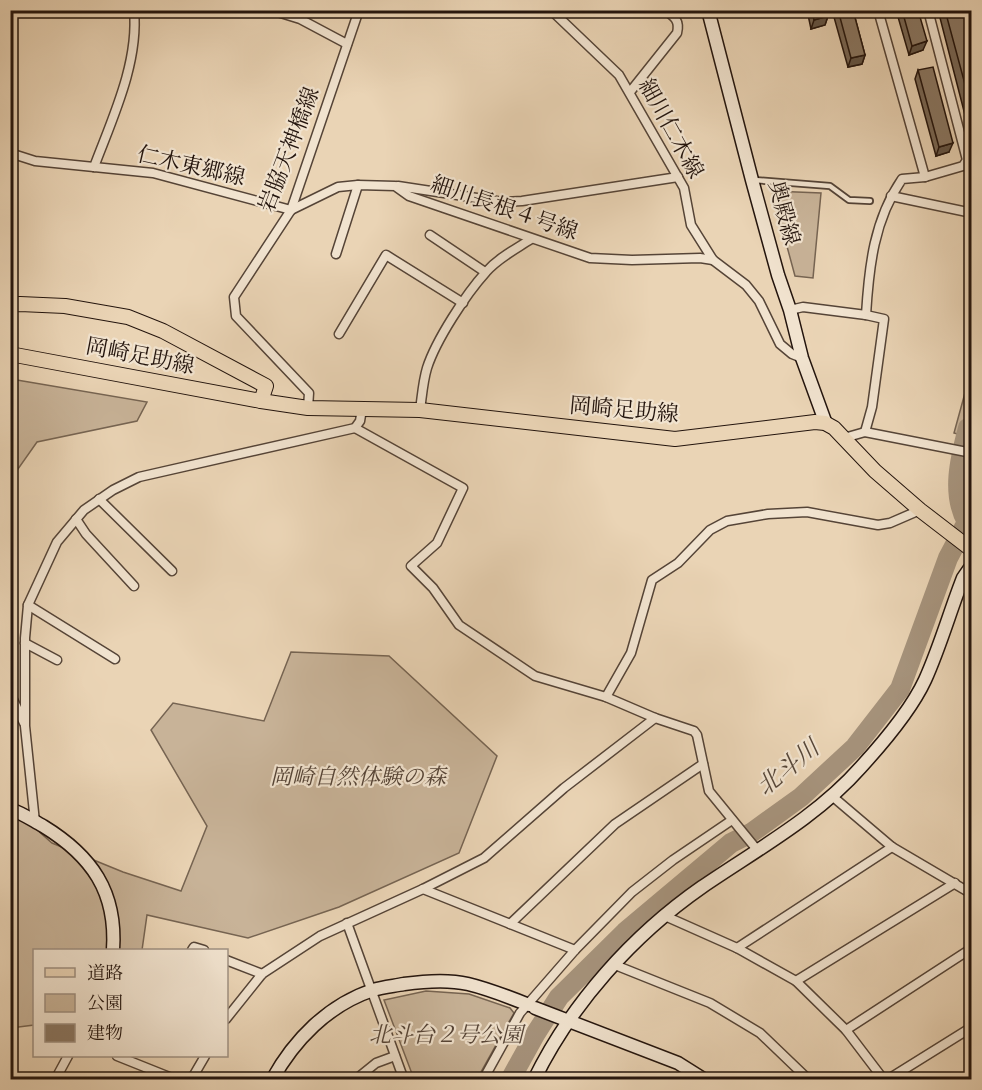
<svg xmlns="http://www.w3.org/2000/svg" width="982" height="1090" font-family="'Old Standard TT','Noto Serif JP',serif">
  <rect width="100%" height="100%" fill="#ead4b5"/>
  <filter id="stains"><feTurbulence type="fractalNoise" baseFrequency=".00333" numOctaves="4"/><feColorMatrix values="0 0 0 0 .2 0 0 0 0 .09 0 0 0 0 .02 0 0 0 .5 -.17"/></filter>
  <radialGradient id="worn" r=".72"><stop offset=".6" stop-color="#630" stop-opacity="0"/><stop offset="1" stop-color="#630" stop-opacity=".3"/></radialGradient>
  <!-- green -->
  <g fill="#c8b398" stroke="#766452" stroke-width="1.5">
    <path d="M772 191 821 193 813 278 795 276Z"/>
    <path d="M971 371V438L954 433Z"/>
    <path d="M11 379 147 402 137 421 37 442 11 479Z"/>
    <path d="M291 652 389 656 497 756 459 853 339 907 248 938 147 915 142 950H34V1025L11 1028 10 780 16 811 52 843 123 872 181 891 207 826 151 730 173 703 264 721Z"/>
    <path d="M426 991 469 994 510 1008 514 1013 477 1079H414L384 1000Z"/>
  </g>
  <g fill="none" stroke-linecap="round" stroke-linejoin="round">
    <!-- river -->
    <path stroke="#a6937c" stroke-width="20" d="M510 1080 536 1033 559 997 625 932 731 843 751 833 801 797 855 747 900 689 948 558 967 522C951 494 960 458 968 428L972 426"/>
    <defs>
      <path id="lane" d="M754 180 830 186 849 200 870 201"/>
      <g id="street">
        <path d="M271 10 300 19 347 44"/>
        <path d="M551 10 619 75 684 188 691 225 713 260 746 285 759 301 780 344 792 354 802 358"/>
        <path d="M878 10 925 177"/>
        <path d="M630 92 677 33C680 21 675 17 665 10"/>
        <path d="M10 153 35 161 153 173 291 210"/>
        <path d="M94 167C112 119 139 63 134 10"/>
        <path d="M398 186 503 202 522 201 678 177"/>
        <path d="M891 196 972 213"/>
        <path d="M291 210 338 187 358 185 395 186 409 196 590 258 632 260 700 258 713 260"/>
        <path d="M430 235 485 272"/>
        <path d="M336 254 358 185"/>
        <path d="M790 310 803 307 866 315 884 319 872 407 865 432"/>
        <path d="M866 315C869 266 874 220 902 179L925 177 963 166 967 160 928 10"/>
        <path d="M339 334 386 255 463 303"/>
        <path d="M308 408 309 393 236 316 234 297 291 210 359 10"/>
        <path d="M420 410C422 396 423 381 427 368 436 340 466 294 486 272 498 258 516 249 531 239"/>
        <path d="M355 428 463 488 437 543 411 566 433 588 459 625 535 676 606 697 655 718 694 731 697 735 709 791 758 851"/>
        <path d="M844 438 865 432 972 453"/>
        <path d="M99 499 172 571"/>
        <path d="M76 519 86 534 134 586"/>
        <path d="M28 605 115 659"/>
        <path d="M25 643 57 660"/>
        <path d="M10 693 24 723"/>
        <path d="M606 697 631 653 652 580 678 563 710 530 727 521 768 514 807 512 878 525 890 523 920 510"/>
        <path d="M832 796 892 847 972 894"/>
        <path d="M35 822 25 726V638L28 605 57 542 84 510 113 490 139 477 355 428 360 421 362 409"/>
        <path d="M423 889 575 950"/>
        <path d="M665 916 737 948 796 981 846 1030 884 1080"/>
        <path d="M347 923 404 1080"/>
        <path d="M510 924 615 824 703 764"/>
        <path d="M737 948 892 847"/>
        <path d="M192 950 194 947 204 950"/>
        <path d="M226 960 262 974"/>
        <path d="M615 965 710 1003 760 1033 809 1080"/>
        <path d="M796 981 955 883"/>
        <path d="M226 1019 262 974 320 936 423 889 484 858 564 788 655 718"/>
        <path d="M846 1030 972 948"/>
        <path d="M117 1056 177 1080"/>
        <path d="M536 1075 548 1080"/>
        <path d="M55 1080 68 1056"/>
        <path d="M191 1080 205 1056"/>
        <path d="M355 1080 376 1063 395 1056"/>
        <path d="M483 1080 520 1013 575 950 632 892 673 860 732 820"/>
        <path d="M887 1080 972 1027"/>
      </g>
      <g id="secondary">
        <path d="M708 10 752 180 778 275 790 310 802 358 826 424"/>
        <path d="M10 809C22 813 32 820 43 826 92 856 117 892 113 950"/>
        <path d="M535 1008 678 1063 705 1080"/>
        <path d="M272 1080C294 1040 328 1005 373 990 383 987 394 986 404 984 425 981 447 979 468 984 489 989 509 997 529 1005"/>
        <path d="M534 1080C571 1004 633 935 702 887 756 850 817 817 861 767 882 744 912 708 925 680 940 647 950 611 963 578L972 565"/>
      </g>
      <g id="primary">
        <path d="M10 305 20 304 65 306 128 317 163 331 266 386 261 401 308 408 420 410 675 439 815 422 825 423 834 428 875 471 920 510 972 550"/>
        <path d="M10 354 261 401"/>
      </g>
    </defs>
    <!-- lane casing -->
    <use href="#lane" stroke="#554437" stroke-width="8"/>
    <!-- street casing -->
    <use href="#street" stroke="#554437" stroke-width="11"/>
    <!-- secondary casing -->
    <use href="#secondary" stroke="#23140d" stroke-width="15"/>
    <!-- primary casing -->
    <use href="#primary" stroke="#23140d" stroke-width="16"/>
    <!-- lane -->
    <use href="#lane" stroke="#f1e3cf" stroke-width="4.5"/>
    <!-- street -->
    <use href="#street" stroke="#f1e3cf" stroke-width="8"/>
    <!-- secondary -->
    <use href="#secondary" stroke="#f1e3cf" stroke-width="12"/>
    <!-- primary -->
    <use href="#primary" stroke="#ead4b5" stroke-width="14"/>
  </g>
  <!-- wall -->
  <g fill="#776756" stroke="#23140d" stroke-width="1.5">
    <path d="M807 10H827L828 16 825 25 811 29Z"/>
    <path d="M832 10H853L865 55 862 64 848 67Z"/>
    <path d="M896 10H918L923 50 909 55Z"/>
    <path d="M938 10H967L972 30V113L965 115Z"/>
    <path d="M918 70 949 152 936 156 915 79Z"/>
  </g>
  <!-- shaded-wall -->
  <g fill="#615446" stroke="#23140d" stroke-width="1.5">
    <path d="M828 16 825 25 811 29 814 20Z"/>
    <path d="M927 41 923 50 909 55 912 46Z"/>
    <path d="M865 55 862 64 848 67 851 58Z"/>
    <path d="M972 102V113L965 115 970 103Z"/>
    <path d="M953 143 949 152 936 156 939 147Z"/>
  </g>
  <!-- building -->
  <g fill="#8a7864" stroke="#23140d" stroke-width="1.5">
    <path d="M812 10H827L828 16 814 20Z"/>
    <path d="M838 10H853L865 55 851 58Z"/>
    <path d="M902 10H918L927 41 912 46Z"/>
    <path d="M945 10H967L972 30V102L970 103Z"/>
    <path d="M933 67 953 143 939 147 918 70Z"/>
  </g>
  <g text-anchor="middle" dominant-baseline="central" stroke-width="4.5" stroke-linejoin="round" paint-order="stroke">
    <!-- street labels -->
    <g font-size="22" fill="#23140d" stroke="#f1e3cf">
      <text transform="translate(670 129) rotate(61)">細川仁木線</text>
      <text transform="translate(290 150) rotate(-69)">岩脇天神橋線</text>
      <text transform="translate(191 167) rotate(13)">仁木東郷線</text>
      <text transform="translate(504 209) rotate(19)">細川長根４号線</text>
      <text transform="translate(783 213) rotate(75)">奥殿線</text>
      <text transform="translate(140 357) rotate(11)">岡崎足助線</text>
      <text transform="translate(624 411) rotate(5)">岡崎足助線</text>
    </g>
    <!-- park labels -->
    <g font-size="22" font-style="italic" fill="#554437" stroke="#f1e3cf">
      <text x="358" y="778">岡崎自然体験の森</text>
      <text x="446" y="1036">北斗台２号公園</text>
    </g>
    <!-- water labels -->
    <g font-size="24" font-style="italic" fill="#574739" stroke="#f1e3cf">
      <text transform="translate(789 769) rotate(-39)">北斗川</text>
    </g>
  </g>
  <!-- margin -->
  <rect width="982" height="1090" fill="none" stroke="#ead4b5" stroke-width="36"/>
  <rect x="12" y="12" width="958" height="1066" fill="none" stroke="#23140d" stroke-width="3"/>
  <rect x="18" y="18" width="946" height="1054" fill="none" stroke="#23140d" stroke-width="1.5"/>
  <!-- legend -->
  <rect x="33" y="949" width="195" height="108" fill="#f1e3cf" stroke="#9f9081" stroke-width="1.5"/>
  <rect x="45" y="968" width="30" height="9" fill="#ead4b5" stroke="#9f9081" stroke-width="1.5"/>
  <text x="87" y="979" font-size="18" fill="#23140d">道路</text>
  <rect x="45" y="994" width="30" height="18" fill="#c8b398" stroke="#9f9081" stroke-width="1.5"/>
  <text x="87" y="1009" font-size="18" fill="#23140d">公園</text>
  <rect x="45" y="1024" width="30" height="18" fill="#8a7864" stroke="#9f9081" stroke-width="1.5"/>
  <text x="87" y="1039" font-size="18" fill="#23140d">建物</text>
  <rect width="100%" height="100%" filter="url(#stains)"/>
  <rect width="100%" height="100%" fill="url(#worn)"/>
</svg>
